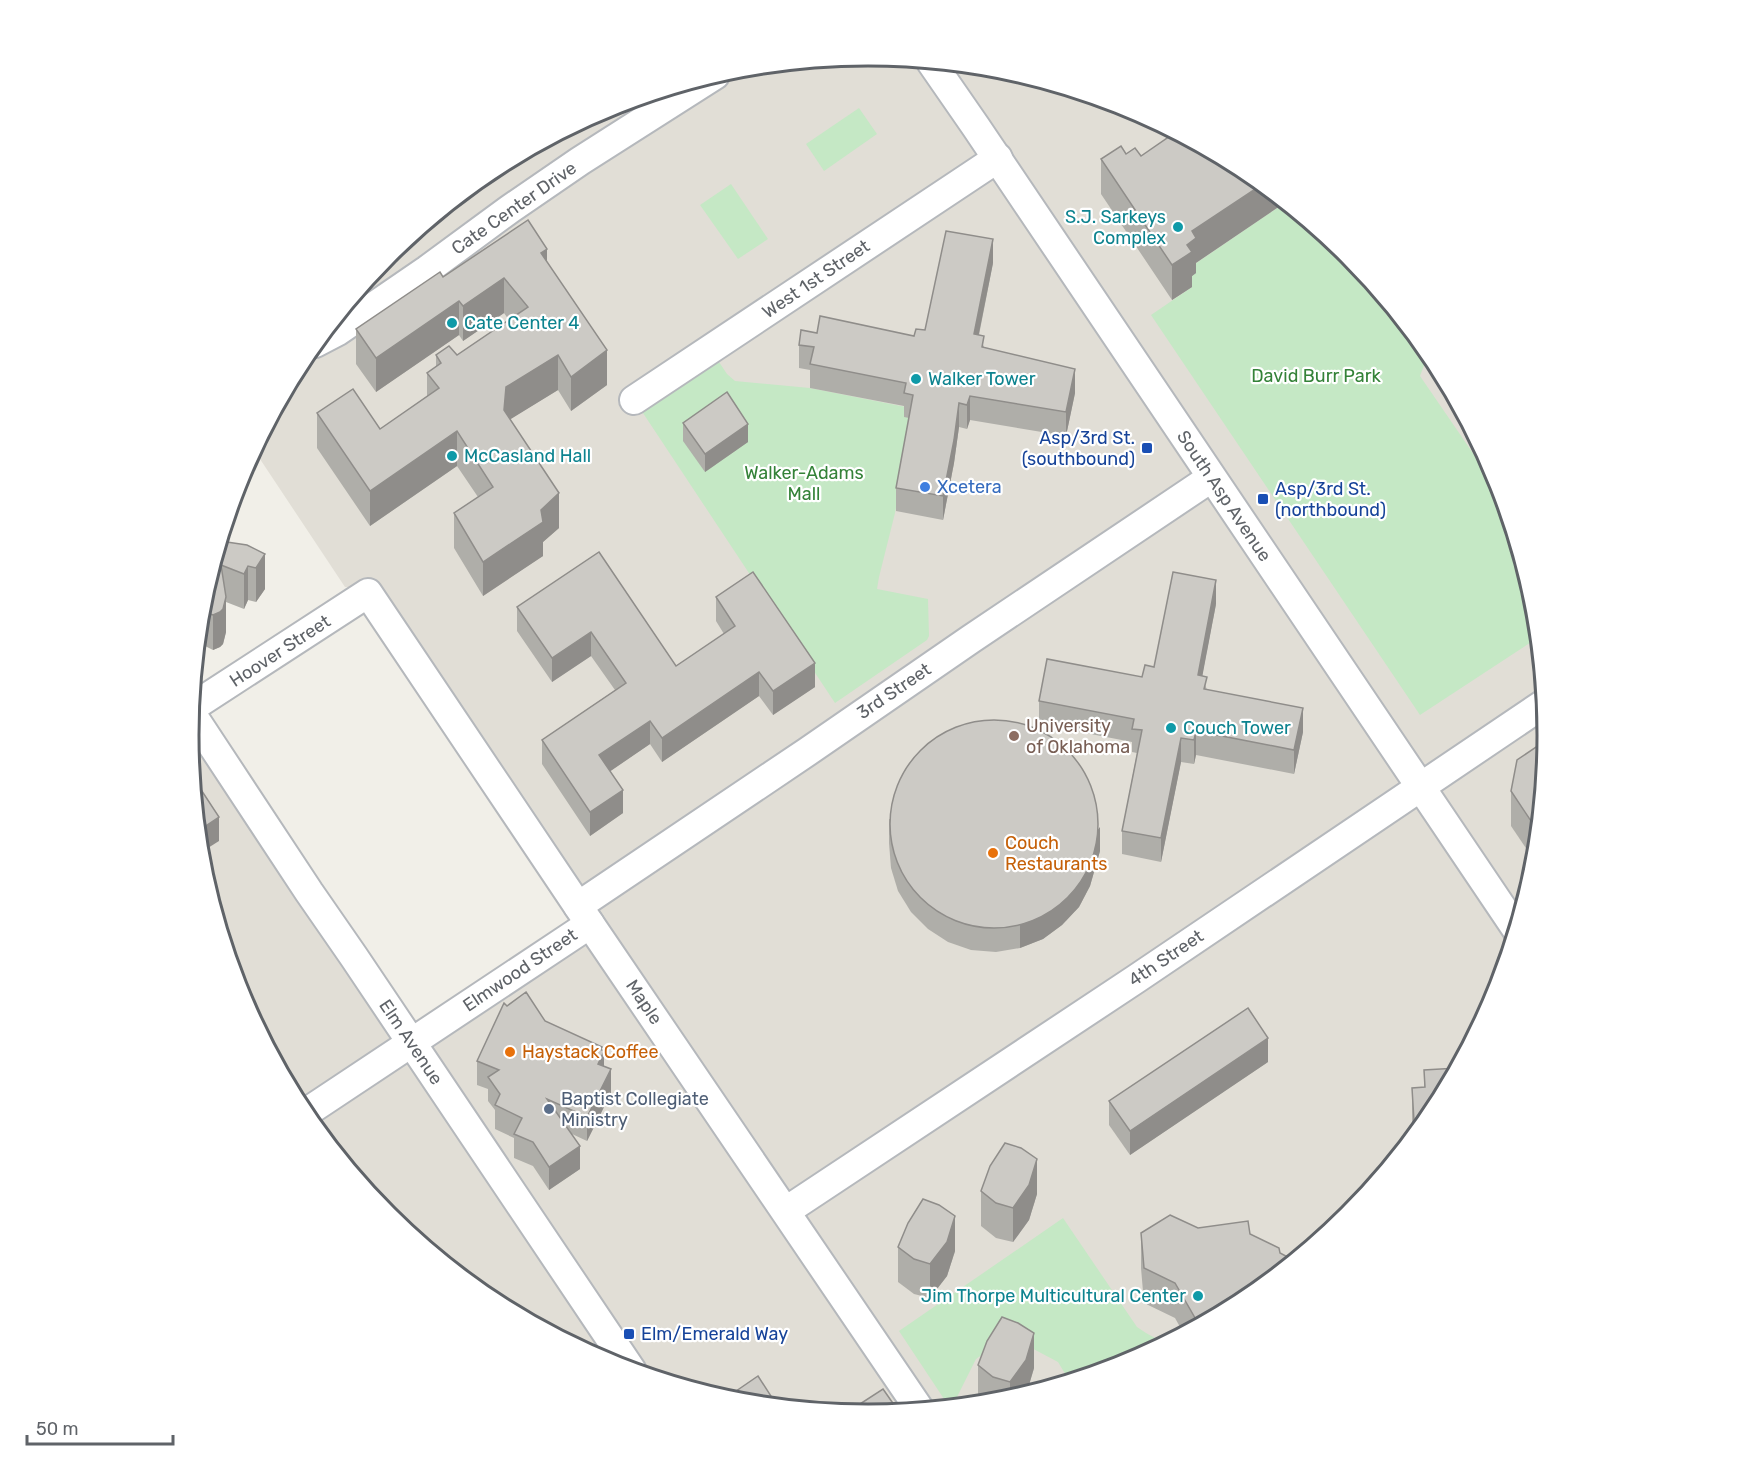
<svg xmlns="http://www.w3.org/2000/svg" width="1737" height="1471" font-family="Rubik,sans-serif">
  <rect width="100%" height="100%" fill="#f1efe8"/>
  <!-- education -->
  <path fill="#e1ded6" d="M869 56 1001 69 1129 107 1247 170 1350 255 1434 358 1497 476 1535 603 1548 736 1535 868 1497 996 1434 1114 1349 1217 1246 1301 1128 1364 1001 1402 868 1415 736 1402 608 1364 490 1301 387 1216 303 1113 240 995 202 868 189 735 407 1057 606 924 381 587H345L254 450 303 357 388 254 491 170 609 107 736 69Z"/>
  <!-- green -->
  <g fill="#c5e8c5">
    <path d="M859 108 877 134 824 171 806 144Z"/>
    <path d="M731 184 768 239 738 259 700 205Z"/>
    <path d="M1286 202 1304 218 1319 239 1326 235 1350 255 1429 352 1420 376 1503 497 1535 603 1539 637 1420 715 1151 315 1192 287V266Z"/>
    <path d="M717 359 727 374 735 381 810 388 906 407 913 418 895 513 879 577 877 589 928 599 929 636 927 640 835 703 641 410Z"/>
    <path d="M1063 1218 1137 1327 1146 1333 1166 1344 1128 1364 1070 1382 1058 1362 1009 1336 976 1359 952 1407 950 1408 899 1331Z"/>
  </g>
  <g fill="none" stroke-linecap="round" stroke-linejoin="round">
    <defs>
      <g id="minor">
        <path d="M931 62 976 127 1517 930"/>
        <path d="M315 343 338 331 427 270 510 209 580 161 715 75"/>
        <path d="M634 400 998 158"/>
        <path d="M191 708 368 593 590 924 920 1410"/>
        <path d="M191 713 309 892 354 957 632 1371"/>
        <path d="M578 906 807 752 971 639 1211 478"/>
        <path d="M304 1114 590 924"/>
        <path d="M786 1211 1136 979 1545 703"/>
      </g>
    </defs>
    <!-- minor casing -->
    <use href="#minor" stroke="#b5b8bc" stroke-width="32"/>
    <!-- minor -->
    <use href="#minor" stroke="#fff" stroke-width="28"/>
  </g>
  <!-- wall -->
  <g fill="#afaea9">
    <path d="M1126 154 1141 156 1196 263V273L1192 276V287L1172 300 1101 194V159Z"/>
    <path d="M1304 218 1326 235 1319 240Z"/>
    <path d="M547 262 607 385 571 411 558 390 510 419 559 528 543 542V556L483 596 454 548V513L478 497 457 466 370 526 317 448V413L380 429 427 396V373L436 367V355H457L509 320 504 313 463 341 459 335 376 392 356 364V329L443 277Z"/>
    <path d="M993 263 979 335 984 347 1075 393 1066 436 970 420 967 429 959 427 954 463 943 520 896 511V488L909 418 904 417V406L810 388V370L799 368V345L817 333 914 336 925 330Z"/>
    <path d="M683 423 748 442 705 472 683 441Z"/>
    <path d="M220 541 265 554V589L256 602 248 600 244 609 226 602V632L223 644 220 647 213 650 205 646 198 639 202 603Z"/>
    <path d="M599 552 676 666 724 634 716 621V597L815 687 773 715 759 696 662 762 650 744 610 771 623 813 590 836 542 764V740L615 690 591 656 552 682 517 631V607Z"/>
    <path d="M1216 604 1202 676 1207 690 1303 732 1294 774 1196 755 1194 764 1181 762 1161 862 1122 854V831L1137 753 1132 752V742L1039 724V701L1142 677 1154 667Z"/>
    <path d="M1548 739 1536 863 1511 826V791Z"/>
    <path d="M889 819 1100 851 1090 886 1079 907 1062 925 1043 939 1020 948 996 952 971 950 948 942 928 929 911 912 898 891 891 868 889 843Z"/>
    <path d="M507 1006 545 1021 602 1050 604 1066 611 1093 587 1141 572 1134 580 1169 549 1190 533 1166 514 1158V1138L495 1129V1110L488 1101V1089L477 1085V1061Z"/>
    <path d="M1268 1062 1130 1155 1109 1125V1101Z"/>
    <path d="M1424 1070 1434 1114 1413 1139 1412 1123V1088L1424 1087Z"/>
    <path d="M981 1191 1037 1194 1029 1220 1013 1242 996 1238 981 1226Z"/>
    <path d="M1198 1228 1246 1301 1184 1334 1175 1318 1144 1303 1141 1268V1233Z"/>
    <path d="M898 1247 955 1251 947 1276 930 1298 914 1294 898 1282Z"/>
    <path d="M978 1365 1034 1368 1026 1395 1001 1402 983 1404 978 1400Z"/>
  </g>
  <!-- shaded-wall -->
  <g fill="#8f8d8a">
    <path d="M1263 184 1286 202 1196 263V273L1192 276V287L1172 300V265L1187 245 1192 231Z"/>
    <path d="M1319 230 1326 235 1319 240Z"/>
    <path d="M993 239V263L974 358V334Z"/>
    <path d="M547 249V284L541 253Z"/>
    <path d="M504 278V313L463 341V306Z"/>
    <path d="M459 301V335L376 392V358Z"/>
    <path d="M607 350V385L571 411V377Z"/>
    <path d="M558 355V390L506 422 504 410 506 387Z"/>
    <path d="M1075 369V393L1066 436V412Z"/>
    <path d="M970 396V420L967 429V405Z"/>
    <path d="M959 403V427L954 463 943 520V496Z"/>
    <path d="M748 424V442L705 472V454Z"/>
    <path d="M457 431V466L370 526V491Z"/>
    <path d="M559 493V528L543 542V556L483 596V562Z"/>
    <path d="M265 554V589L256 602V568Z"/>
    <path d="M248 566V600L244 609V574Z"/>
    <path d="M1216 580V604L1198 699V675Z"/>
    <path d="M226 597V632L223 644 220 647 213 650V615Z"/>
    <path d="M591 632V656L552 682V658Z"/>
    <path d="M815 663V687L773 715V691Z"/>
    <path d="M759 672V696L662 762V738Z"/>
    <path d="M1303 708V732L1294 774V750Z"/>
    <path d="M650 721V744L599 779V755Z"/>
    <path d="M1196 731V755L1194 764V740Z"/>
    <path d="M1181 738V762L1161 862V838Z"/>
    <path d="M623 790V813L590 836V812Z"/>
    <path d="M219 817V841L200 853 198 831Z"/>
    <path d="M1100 827V851L1090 886 1079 907 1062 925 1043 939 1020 948V924Z"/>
    <path d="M1268 1038V1062L1130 1155V1131Z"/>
    <path d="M602 1047V1057L604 1051V1075L598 1064 600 1049Z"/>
    <path d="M611 1069V1093L587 1141V1117Z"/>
    <path d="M580 1146V1169L549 1190V1167Z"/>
    <path d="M1037 1159V1194L1029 1220 1013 1242V1208Z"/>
    <path d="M367 1184V1191L363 1186Z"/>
    <path d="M955 1216V1251L947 1276 930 1298V1264Z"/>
    <path d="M1211 1317V1320L1198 1327V1323Z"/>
    <path d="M1034 1333V1368L1026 1395 1010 1400V1382Z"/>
  </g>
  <!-- building -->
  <g fill="#cccac5" stroke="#8f8d8a" stroke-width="1.5">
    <path d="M1176 132 1247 170 1263 184 1192 231 1196 238 1187 245 1192 252 1172 265 1101 159 1121 146 1126 154 1135 148 1141 156Z"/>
    <path d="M528 220 547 249 541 253 607 350 571 377 558 355 506 387 504 410 559 493 541 510 543 522 483 562 454 513 493 487 457 431 370 491 317 413 353 389 380 429 439 388 427 373 441 363 436 355 449 346 457 355 528 307 504 278 463 306 459 301 376 358 356 329 440 272 443 277Z"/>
    <path d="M946 231 993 239 974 334 984 336 982 347 1075 369 1066 412 970 396 967 405 959 403 954 440 943 496 896 488 913 395 904 393 906 383 810 364 814 347 799 345 801 330 817 333 820 316 914 336 916 329 925 330Z"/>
    <path d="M727 392 748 424 705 454 683 423Z"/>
    <path d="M220 541 247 545 265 554 256 568 248 566 244 574 221 565 226 597 223 609 220 612 213 615 205 612 201 607 202 603Z"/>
    <path d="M599 552 676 666 735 626 716 597 753 572 815 663 773 691 759 672 662 738 650 721 599 755 623 790 590 812 542 740 626 683 591 632 552 658 517 607Z"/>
    <path d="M1173 572 1216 580 1198 675 1207 677 1204 689 1303 708 1294 750 1196 731 1194 740 1181 738 1161 838 1122 831 1142 730 1132 729 1134 719 1039 701 1047 659 1142 677 1145 665 1154 667Z"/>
    <circle cx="994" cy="824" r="104"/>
    <path d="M1548 739 1539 833 1511 791 1517 760Z"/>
    <path d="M194 779 219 817 198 831 193 780Z"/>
    <path d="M526 992 545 1021 602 1047 600 1049 604 1051 598 1064 611 1069 587 1117 547 1099 580 1146 549 1167 533 1142 514 1134 522 1118 495 1105 500 1094 488 1077 499 1070 477 1061 504 1003 507 1006Z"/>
    <path d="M1248 1008 1268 1038 1130 1131 1109 1101Z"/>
    <path d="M260 1033 277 1058 274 1059Z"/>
    <path d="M1457 1068 1434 1114 1429 1120 1414 1121 1412 1088 1425 1087 1424 1070Z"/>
    <path d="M1005 1143 1021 1148 1037 1159 1029 1185 1013 1208 996 1203 981 1191 990 1166Z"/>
    <path d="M348 1156 367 1184 363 1186 342 1160Z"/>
    <path d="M923 1199 939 1205 955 1216 947 1242 930 1264 914 1259 898 1247 908 1223Z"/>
    <path d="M1170 1215 1198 1228 1248 1221 1250 1234 1279 1248 1280 1253 1295 1261 1246 1301 1213 1319 1211 1317 1198 1323 1175 1283 1144 1268 1141 1233Z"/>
    <path d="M1002 1317 1018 1323 1034 1333 1026 1360 1010 1382 993 1377 978 1365 987 1341Z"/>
    <path d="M758 1376 778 1407 736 1402 727 1400 726 1398Z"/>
    <path d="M883 1389 899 1412 868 1415 846 1413Z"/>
  </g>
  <!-- markers -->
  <g fill="#0f9aa8" stroke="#fff" stroke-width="2">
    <circle cx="1178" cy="227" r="6"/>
    <circle cx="452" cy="323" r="6"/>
    <circle cx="916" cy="379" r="6"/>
    <circle cx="452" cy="456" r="6"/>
    <circle cx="1171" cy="728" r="6"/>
    <circle cx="1198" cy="1296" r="6"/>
  </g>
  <g fill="#1a4fb4" stroke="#fff" stroke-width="2">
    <rect x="1141" y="442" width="12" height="12" rx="3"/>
    <rect x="1257" y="493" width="12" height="12" rx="3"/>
    <rect x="623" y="1328" width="12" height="12" rx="3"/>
  </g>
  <circle fill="#3f7fe0" stroke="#fff" stroke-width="2" cx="925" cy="487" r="6"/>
  <circle fill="#8d6e63" stroke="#fff" stroke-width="2" cx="1014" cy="736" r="6"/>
  <g fill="#e8710a" stroke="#fff" stroke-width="2">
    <circle cx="993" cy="853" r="6"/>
    <circle cx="510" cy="1052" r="6"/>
  </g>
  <circle fill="#5c6f8a" stroke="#fff" stroke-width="2" cx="549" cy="1109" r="6"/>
  <g text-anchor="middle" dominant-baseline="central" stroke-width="4.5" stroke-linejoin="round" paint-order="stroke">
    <!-- street labels -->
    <g font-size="18" fill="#5f6368" stroke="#fff">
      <text transform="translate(514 208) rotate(-35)">Cate Center Drive</text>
      <text transform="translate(816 279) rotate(-34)">West 1st Street</text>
      <text transform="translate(1224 496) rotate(56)">South Asp Avenue</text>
      <text transform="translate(280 651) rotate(-33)">Hoover Street</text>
      <text transform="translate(894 691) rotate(-34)">3rd Street</text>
      <text transform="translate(1166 958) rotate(-34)">4th Street</text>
      <text transform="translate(520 970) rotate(-34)">Elmwood Street</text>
      <text transform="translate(644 1002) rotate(56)">Maple</text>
      <text transform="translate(411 1042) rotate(56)">Elm Avenue</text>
    </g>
    <!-- culture labels -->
    <g font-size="18" fill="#0d838f" stroke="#fff" text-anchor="start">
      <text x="1166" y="217" text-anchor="end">S.J. Sarkeys<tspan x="1166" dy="21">Complex</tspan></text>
      <text x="464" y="323">Cate Center 4</text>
      <text x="928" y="379">Walker Tower</text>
      <text x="464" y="456">McCasland Hall</text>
      <text x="1183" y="728">Couch Tower</text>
      <text x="1186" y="1296" text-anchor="end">Jim Thorpe Multicultural Center</text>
    </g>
    <!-- park labels -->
    <g font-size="18" fill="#348238" stroke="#fff">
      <text x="1316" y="376">David Burr Park</text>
      <text x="804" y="473">Walker-Adams<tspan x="804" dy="21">Mall</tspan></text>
    </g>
    <!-- transit labels -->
    <g font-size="18" fill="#164399" stroke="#fff" text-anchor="start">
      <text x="1135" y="438" text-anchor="end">Asp/3rd St.<tspan x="1135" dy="21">(southbound)</tspan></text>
      <text x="1275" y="489">Asp/3rd St.<tspan x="1275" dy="21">(northbound)</tspan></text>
      <text x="641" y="1334">Elm/Emerald Way</text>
    </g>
    <!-- shop labels -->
    <g font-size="18" fill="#366cbe" stroke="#fff" text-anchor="start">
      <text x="937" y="487">Xcetera</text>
    </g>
    <!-- education labels -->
    <g font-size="18" fill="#785e54" stroke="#fff" text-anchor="start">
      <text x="1026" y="726">University<tspan x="1026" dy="21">of Oklahoma</tspan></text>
    </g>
    <!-- food labels -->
    <g font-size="18" fill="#c56008" stroke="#fff" text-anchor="start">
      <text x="1005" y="843">Couch<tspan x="1005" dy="21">Restaurants</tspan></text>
      <text x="522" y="1052">Haystack Coffee</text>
    </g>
    <!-- service labels -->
    <g font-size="18" fill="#4e5e75" stroke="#fff" text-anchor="start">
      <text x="561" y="1099">Baptist Collegiate<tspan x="561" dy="21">Ministry</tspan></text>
    </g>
  </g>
  <!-- crop -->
  <path d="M0 0H1737V1471H0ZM199 735a669 669 0 1 1 1338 0a669 669 0 1 1-1338 0Z" fill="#fff" fill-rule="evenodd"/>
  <path fill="none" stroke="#5f6368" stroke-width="3" d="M199 735a669 669 0 1 1 1338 0a669 669 0 1 1-1338 0Z"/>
  <!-- scale -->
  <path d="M27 1435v9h146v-9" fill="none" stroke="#5f6368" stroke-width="3"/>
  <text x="36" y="1435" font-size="18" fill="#5f6368" stroke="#ffffff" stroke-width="4.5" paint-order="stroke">50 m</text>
</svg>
